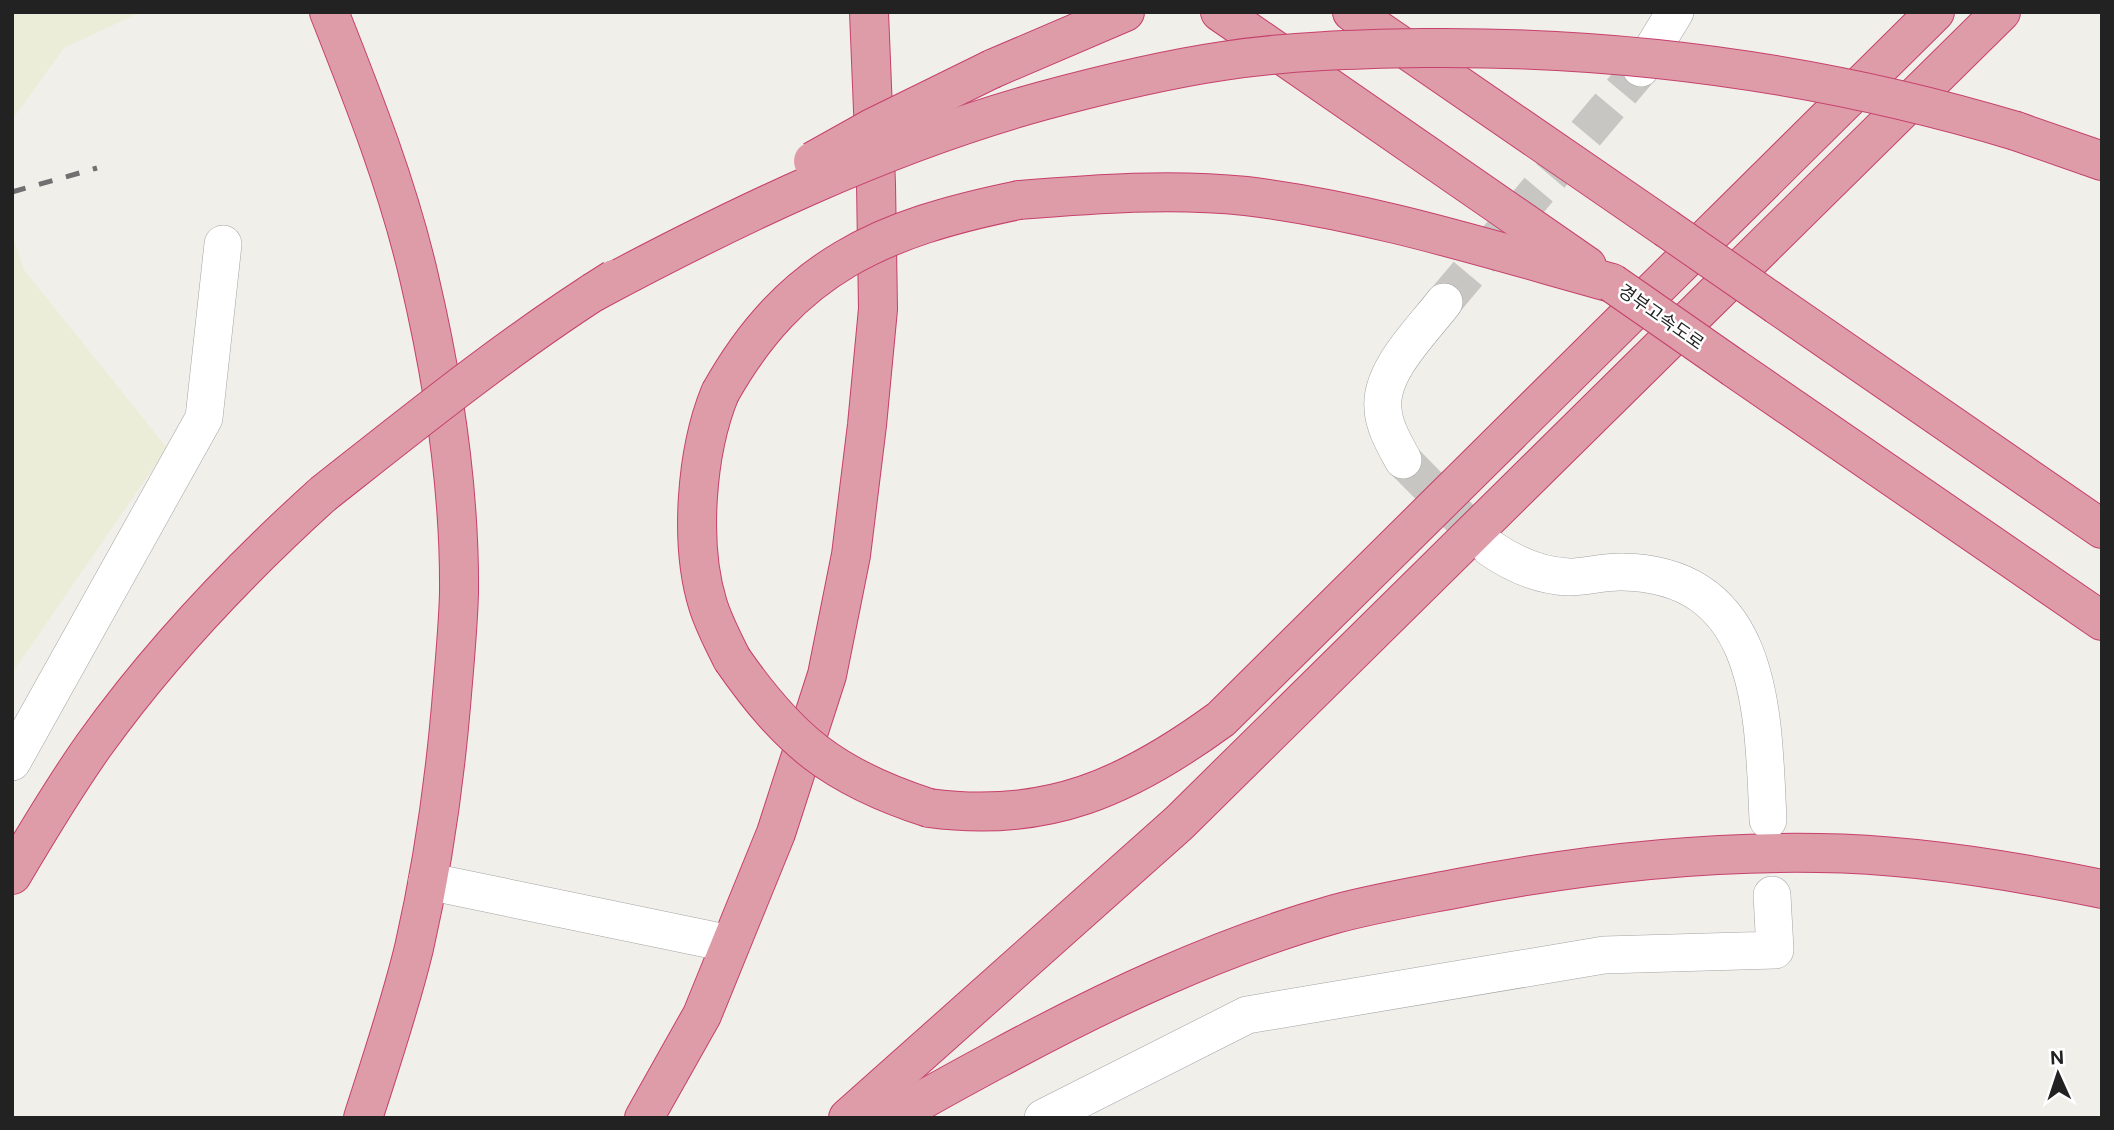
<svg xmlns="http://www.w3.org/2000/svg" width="2114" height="1130" font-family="'DM Sans','Noto Sans KR',sans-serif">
  <rect width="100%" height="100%" fill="#f1efea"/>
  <!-- farmland -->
  <g fill="#ebedd8">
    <path d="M12 12H141L64 48 12 120Z"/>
    <path d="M12 234 24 270 167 448 12 673Z"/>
  </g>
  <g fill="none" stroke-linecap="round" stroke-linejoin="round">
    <!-- minor-tunnel -->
    <g stroke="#c8c6c2" stroke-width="37" stroke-dasharray="37 18" stroke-linecap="butt">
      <path d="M1444 302 1641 68"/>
      <path d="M1403 460 1490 548"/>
    </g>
    <defs>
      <g id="minor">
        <path d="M1641 68 1675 12"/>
        <path d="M1403 460C1395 445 1384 427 1383 409 1379 371 1423 330 1444 302"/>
        <path d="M1490 548C1513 564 1541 576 1569 577 1587 577 1605 571 1623 572 1765 575 1763 714 1768 820"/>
        <path d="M12 762 204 418 223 244"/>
        <path d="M427 881 731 944"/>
        <path d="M1043 1118 1247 1015 1604 955 1775 950 1772 895"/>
      </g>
      <g id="highway">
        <path d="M329 12C363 98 398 186 419 277 443 379 460 487 459 593 458 630 454 669 451 706 444 787 432 869 414 948 400 1006 381 1062 363 1118"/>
        <path d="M1220 12 1587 266"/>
        <path d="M1352 12 1666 228"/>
        <path d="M992 69 1125 12"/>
        <path d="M2016 131 2102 161"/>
        <path d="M1019 200C1095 194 1170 188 1246 196 1370 211 1492 250 1612 283"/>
        <path d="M1777 305 2102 529"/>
        <path d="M1734 368 2102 621"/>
        <path d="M720 393C696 452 689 544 708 605 714 624 723 641 732 659"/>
        <path d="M929 808C1047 824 1128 787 1221 719L1935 12"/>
        <path d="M12 875C38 831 65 786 94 745 160 653 240 569 323 494"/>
        <path d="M644 1118 702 1015 776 833 827 675 851 555 867 425 878 309 876 184 869 12"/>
        <path d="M848 1118 1179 823 2001 12"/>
        <path d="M892 1118C926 1097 962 1078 997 1059 1104 1001 1218 947 1335 914 1376 903 1418 896 1459 888 1577 865 1699 851 1819 853 1912 854 2011 870 2102 889"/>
      </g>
    </defs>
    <!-- minor casing -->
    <use href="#minor" stroke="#a3a3a3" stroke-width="38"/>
    <!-- highway casing -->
    <use href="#highway" stroke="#c6406c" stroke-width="40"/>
    <!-- minor -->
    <use href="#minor" stroke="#fff" stroke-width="37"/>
    <!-- highway -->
    <use href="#highway" stroke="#dd9ca8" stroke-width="38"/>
    <!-- rail -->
    <path stroke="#707070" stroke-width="5" stroke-dasharray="14 14" stroke-linecap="butt" d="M12 192 97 168"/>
    <defs>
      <g id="highway-bridge">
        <path d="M813 161 872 128 992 69"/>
        <path d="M1666 228 1777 305"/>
        <path d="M1612 283 1734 368"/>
        <path d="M592 293C736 216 883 145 1042 101 1101 85 1162 70 1223 61 1289 51 1356 49 1423 48 1624 46 1823 73 2016 131"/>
        <path d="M720 393C791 266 882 228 1019 200"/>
        <path d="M323 494C418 419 512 343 614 279"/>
        <path d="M732 659C789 741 833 777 929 808"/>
      </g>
    </defs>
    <!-- highway-bridge casing -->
    <use href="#highway-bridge" stroke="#c6406c" stroke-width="40" stroke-linecap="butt"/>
    <!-- highway-bridge -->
    <use href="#highway-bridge" stroke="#dd9ca8" stroke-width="38"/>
  </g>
  <g text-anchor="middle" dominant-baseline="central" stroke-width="5" stroke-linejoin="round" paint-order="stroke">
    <!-- street labels -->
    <g font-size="18" fill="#222" stroke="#fff">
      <text transform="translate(1661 317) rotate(35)">경부고속도로</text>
    </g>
  </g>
  <!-- border -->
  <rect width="2114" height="1130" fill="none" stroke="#222222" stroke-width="28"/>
  <!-- north arrow -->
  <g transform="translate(2058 1074) rotate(357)" stroke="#ffffff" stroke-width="5" paint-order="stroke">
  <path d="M0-5L12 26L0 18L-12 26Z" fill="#222222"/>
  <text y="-10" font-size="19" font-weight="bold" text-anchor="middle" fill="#222222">N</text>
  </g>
</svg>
